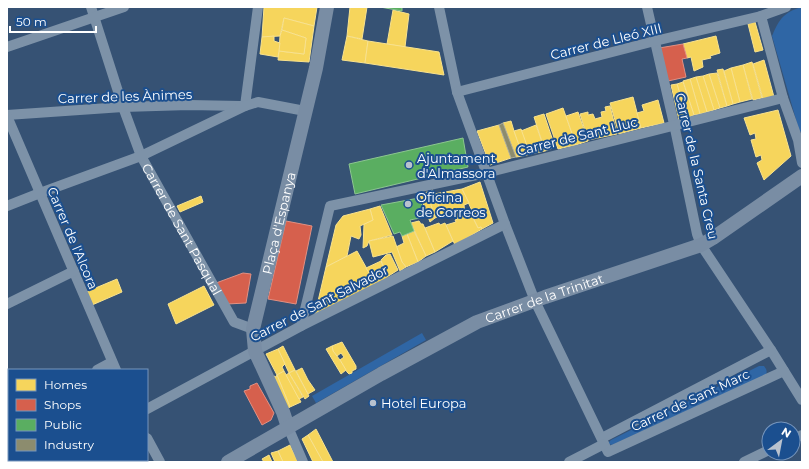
<svg xmlns="http://www.w3.org/2000/svg" width="809" height="469" font-family="Montserrat,sans-serif">
  <rect width="100%" height="100%" fill="#365274"/>
  <!-- green -->
  <g fill="#2f66a5">
    <path d="M802 7V134L799 130 772 36C779 19 784 12 802 7Z"/>
    <path d="M422 333 426 340 316 403 312 396Z"/>
    <path d="M759 366H764C767 370 767 371 766 375L612 445 609 444V442L611 440Z"/>
  </g>
  <!-- homes -->
  <g fill="#f6d55c" stroke="#f9e28d">
    <path d="M264 7H317L314 26 284 18 280 36 262 37Z"/>
    <path d="M350 7H367L362 39 347 36Z"/>
    <path d="M393 10 409 14 405 47 387 44Z"/>
    <path d="M284 18 314 26 309 62 278 60 279 51 304 54 306 38 282 30Z"/>
    <path d="M755 22 763 50 755 52 748 24Z"/>
    <path d="M282 30 306 38 304 54 279 51 280 36Z"/>
    <path d="M274 36V41L280 43 278 57 260 54 262 37Z"/>
    <path d="M347 36 368 41 365 63 342 60Z"/>
    <path d="M716 36 720 53 710 56 711 58 702 60 703 67 694 71 691 57 687 58 683 44Z"/>
    <path d="M368 41 439 52 444 75 365 63Z"/>
    <path d="M764 60 774 97 763 99 753 64Z"/>
    <path d="M752 62 762 98 753 100 743 65Z"/>
    <path d="M743 65 752 99 740 102 731 68Z"/>
    <path d="M731 68 740 102 733 104 724 71Z"/>
    <path d="M723 69 733 104 727 106 717 70Z"/>
    <path d="M717 73 727 106 720 108 709 74Z"/>
    <path d="M709 74 720 108 714 110 703 76Z"/>
    <path d="M703 76 714 110 707 112 696 77Z"/>
    <path d="M696 77 707 112 700 114 690 79Z"/>
    <path d="M690 79 700 114 694 115 683 81Z"/>
    <path d="M683 82 694 115 687 118 677 84Z"/>
    <path d="M677 84 687 118 679 120 671 85Z"/>
    <path d="M633 97 641 128 619 134 610 103Z"/>
    <path d="M658 100 664 123 641 128 637 113 644 111 642 105Z"/>
    <path d="M610 106 617 134 588 140 580 114 588 112V115L593 114 595 119 602 117 601 112 606 111 605 107Z"/>
    <path d="M563 108 576 145 558 149 546 114Z"/>
    <path d="M778 110 791 156 764 180 757 163 762 160 761 155 756 157 751 140 756 139 755 133 750 135 744 118Z"/>
    <path d="M578 112 588 141 576 145 566 116Z"/>
    <path d="M544 114 555 147 545 151 534 117Z"/>
    <path d="M511 121 514 131 523 156 516 157 503 123Z"/>
    <path d="M499 125 511 158 490 165 477 131Z"/>
    <path d="M536 125 545 151 530 154 521 131Z"/>
    <path d="M521 129 530 154 523 156 514 131Z"/>
    <path d="M480 182 493 223 482 229 481 227 478 228 472 216 474 215 462 189Z"/>
    <path d="M462 189 469 203 464 205 465 215H467L468 217 472 216 478 228 481 227 482 229 455 245 446 225 456 222 455 220 458 219 455 212 453 214 452 211 442 215 434 194Z"/>
    <path d="M433 190 442 215 435 218 427 192Z"/>
    <path d="M427 192 435 218 430 222 420 195Z"/>
    <path d="M201 196 203 202 180 212 177 206Z"/>
    <path d="M380 206 392 235 369 241 367 246 363 248 364 224 373 220 370 209Z"/>
    <path d="M370 209 373 220 360 226 361 235 359 239 351 236 347 256 326 267 336 225 343 216Z"/>
    <path d="M419 221 421 224H423L435 252 426 256 411 223Z"/>
    <path d="M439 223 440 225 445 223 453 241 435 252 425 228Z"/>
    <path d="M414 231 426 256 418 262 407 234Z"/>
    <path d="M407 234 418 262 406 267 402 262 396 247 404 243 402 236Z"/>
    <path d="M393 236 402 262 406 267 400 271 392 252 373 257 369 241Z"/>
    <path d="M357 251 376 285 315 314 326 267Z"/>
    <path d="M390 254 398 270 387 277 381 260 386 255Z"/>
    <path d="M381 261 388 280 376 285 366 268Z"/>
    <path d="M117 279 122 292 92 305 86 292Z"/>
    <path d="M204 286 214 305 176 324 168 304Z"/>
    <path d="M342 342 356 366V369L352 371V373L349 374 347 372 340 360 344 357 341 353 337 356 333 351 332 346Z"/>
    <path d="M283 346 295 370 289 373 278 349Z"/>
    <path d="M332 346 333 351 340 360 346 370 341 374 326 349Z"/>
    <path d="M278 349 285 364 282 367 284 371 277 375 266 354Z"/>
    <path d="M302 368 308 380 315 390 308 394 296 371Z"/>
    <path d="M295 370 309 396 305 399 289 373Z"/>
    <path d="M284 371 301 402 290 407 277 375Z"/>
    <path d="M289 373 303 397 299 399 286 375Z"/>
    <path d="M277 375 290 407 287 409 274 376 276 377Z"/>
    <path d="M316 429 333 462H323L308 435Z"/>
    <path d="M308 435 323 462H313L302 439Z"/>
    <path d="M290 445 298 462H283L278 451Z"/>
    <path d="M278 451 283 462H275L271 453Z"/>
    <path d="M269 455 272 462H264L262 459Z"/>
  </g>
  <!-- shops -->
  <g fill="#d6604d" stroke="#e29082">
    <path d="M683 44 687 58 682 59 686 77 668 81 659 48Z"/>
    <path d="M286 221 312 226 296 304 268 299Z"/>
    <path d="M243 273 251 274 246 303 227 304 216 283Z"/>
    <path d="M257 383 274 413 271 420 262 425 244 391 250 389V386Z"/>
  </g>
  <!-- public -->
  <g fill="#5aae61" stroke="#8cc690">
    <path d="M380 7H402V11Z"/>
    <path d="M463 138 468 167 355 194 349 164Z"/>
    <path d="M419 198 425 212 419 215 420 218 410 220 414 231 402 236 400 232 394 234 381 205Z"/>
  </g>
  <!-- industry -->
  <path fill="#8c8c6e" stroke="#aeae9a" d="M503 123 516 157 511 158 499 125Z"/>
  <g fill="none" stroke-linecap="round" stroke-linejoin="round">
    <!-- street -->
    <g stroke="#7d92a8" stroke-width="10">
      <path id="s1" d="M91 7 123 107 141 156 234 322 253 329"/>
      <path d="M439 7 457 92 505 224 535 301 608 452 784 371"/>
      <path d="M647 7 674 124 697 234 701 245 771 350 802 400"/>
      <path d="M786 7 761 16 783 98 798 140 802 163"/>
      <path d="M7 47 124 7"/>
      <path d="M457 92 655 41 761 16"/>
      <path d="M245 106 258 7"/>
      <path d="M7 115 123 107 189 105 241 106"/>
      <path d="M7 116 116 370"/>
      <path d="M7 206 40 193 141 156 245 106 258 102 305 111"/>
      <path d="M7 304 74 271"/>
      <path d="M301 326 330 206 486 173 783 98"/>
      <path d="M97 370 112 362"/>
      <path d="M147 409 301 326 505 224"/>
      <path d="M7 413H9"/>
      <path d="M288 427 303 462"/>
      <path d="M147 438 160 462"/>
      <path d="M602 438 771 350"/>
      <path d="M793 439 802 435"/>
      <path d="M71 462 74 460"/>
      <path d="M569 462 604 444"/>
      <path d="M744 462 769 450"/>
    </g>
    <!-- secondary -->
    <g stroke="#798da4" stroke-width="14">
      <path id="s2" d="M288 427 283 412 255 351 253 329 316 68 327 7"/>
      <path id="s3" d="M228 462 381 374 477 322 545 297 701 245 713 238 802 176"/>
    </g>
  </g>
  <!-- markers -->
  <g fill="#b9c2ce" stroke="#1b4f8f" stroke-width="1.5">
    <circle cx="409" cy="165" r="4"/>
    <circle cx="408" cy="204" r="4"/>
    <circle cx="373" cy="403" r="4"/>
  </g>
  <g text-anchor="middle" dominant-baseline="central" stroke-width="4" stroke-linejoin="round" paint-order="stroke">
    <!-- street labels -->
    <g font-size="13" fill="#fff" stroke="#1b4f8f">
      <text transform="translate(606 41) rotate(-14)">Carrer de Lleó XIII</text>
      <text transform="translate(125 96) rotate(-2)">Carrer de les Ànimes</text>
      <text transform="translate(577 136) rotate(-14)">Carrer de Sant Lluc</text>
      <text transform="translate(697 166) rotate(77)">Carrer de la Santa Creu</text>
      <text stroke="none"><textPath href="#s2" startOffset="214">Plaça d'Espanya</textPath></text>
      <text stroke="none"><textPath href="#s1" startOffset="241">Carrer de Sant Pasqual</textPath></text>
      <text transform="translate(73 238) rotate(67)">Carrer de l'Alcora</text>
      <text stroke="none"><textPath href="#s3" startOffset="357">Carrer de la Trinitat</textPath></text>
      <text transform="translate(319 303) rotate(-27)">Carrer de Sant Salvador</text>
      <text transform="translate(690 400) rotate(-25)">Carrer de Sant Marc</text>
    </g>
    <!-- poi labels -->
    <g font-size="13" fill="#fff" stroke="#1b4f8f" text-anchor="start">
      <text x="417" y="158">Ajuntament<tspan x="417" dy="15">d'Almassora</tspan></text>
      <text x="416" y="197">Oficina<tspan x="416" dy="15">de Correos</tspan></text>
      <text x="381" y="403">Hotel Europa</text>
    </g>
  </g>
  <!-- border -->
  <rect width="809" height="469" fill="none" stroke="#ffffff" stroke-width="16"/>
  <!-- legend -->
  <rect x="8" y="369" width="140" height="92" fill="#1b4f8f" stroke="#7695bc"/>
  <rect x="16" y="379" width="20" height="12" fill="#f6d55c" stroke="#7695bc"/>
  <text x="44" y="389" font-size="12" fill="#ffffff">Homes</text>
  <rect x="16" y="399" width="20" height="12" fill="#d6604d" stroke="#7695bc"/>
  <text x="44" y="409" font-size="12" fill="#ffffff">Shops</text>
  <rect x="16" y="419" width="20" height="12" fill="#5aae61" stroke="#7695bc"/>
  <text x="44" y="429" font-size="12" fill="#ffffff">Public</text>
  <rect x="16" y="439" width="20" height="12" fill="#8c8c6e" stroke="#7695bc"/>
  <text x="44" y="449" font-size="12" fill="#ffffff">Industry</text>
  <!-- north arrow -->
  <g transform="translate(781 441) rotate(32)"><circle r="19" fill="#1b4f8f" stroke="#7695bc"/>
  <path d="M0-3L7 15L0 10L-7 15Z" fill="#b9c2ce"/>
  <text y="-6" font-size="11" font-weight="bold" text-anchor="middle" fill="#ffffff">N</text>
  </g>
  <!-- scale -->
  <path d="M10 26v6h86v-6" fill="none" stroke="#ffffff" stroke-width="2"/>
  <text x="16" y="26" font-size="12" fill="#ffffff" stroke="#1b4f8f" stroke-width="3" paint-order="stroke">50 m</text>
</svg>
